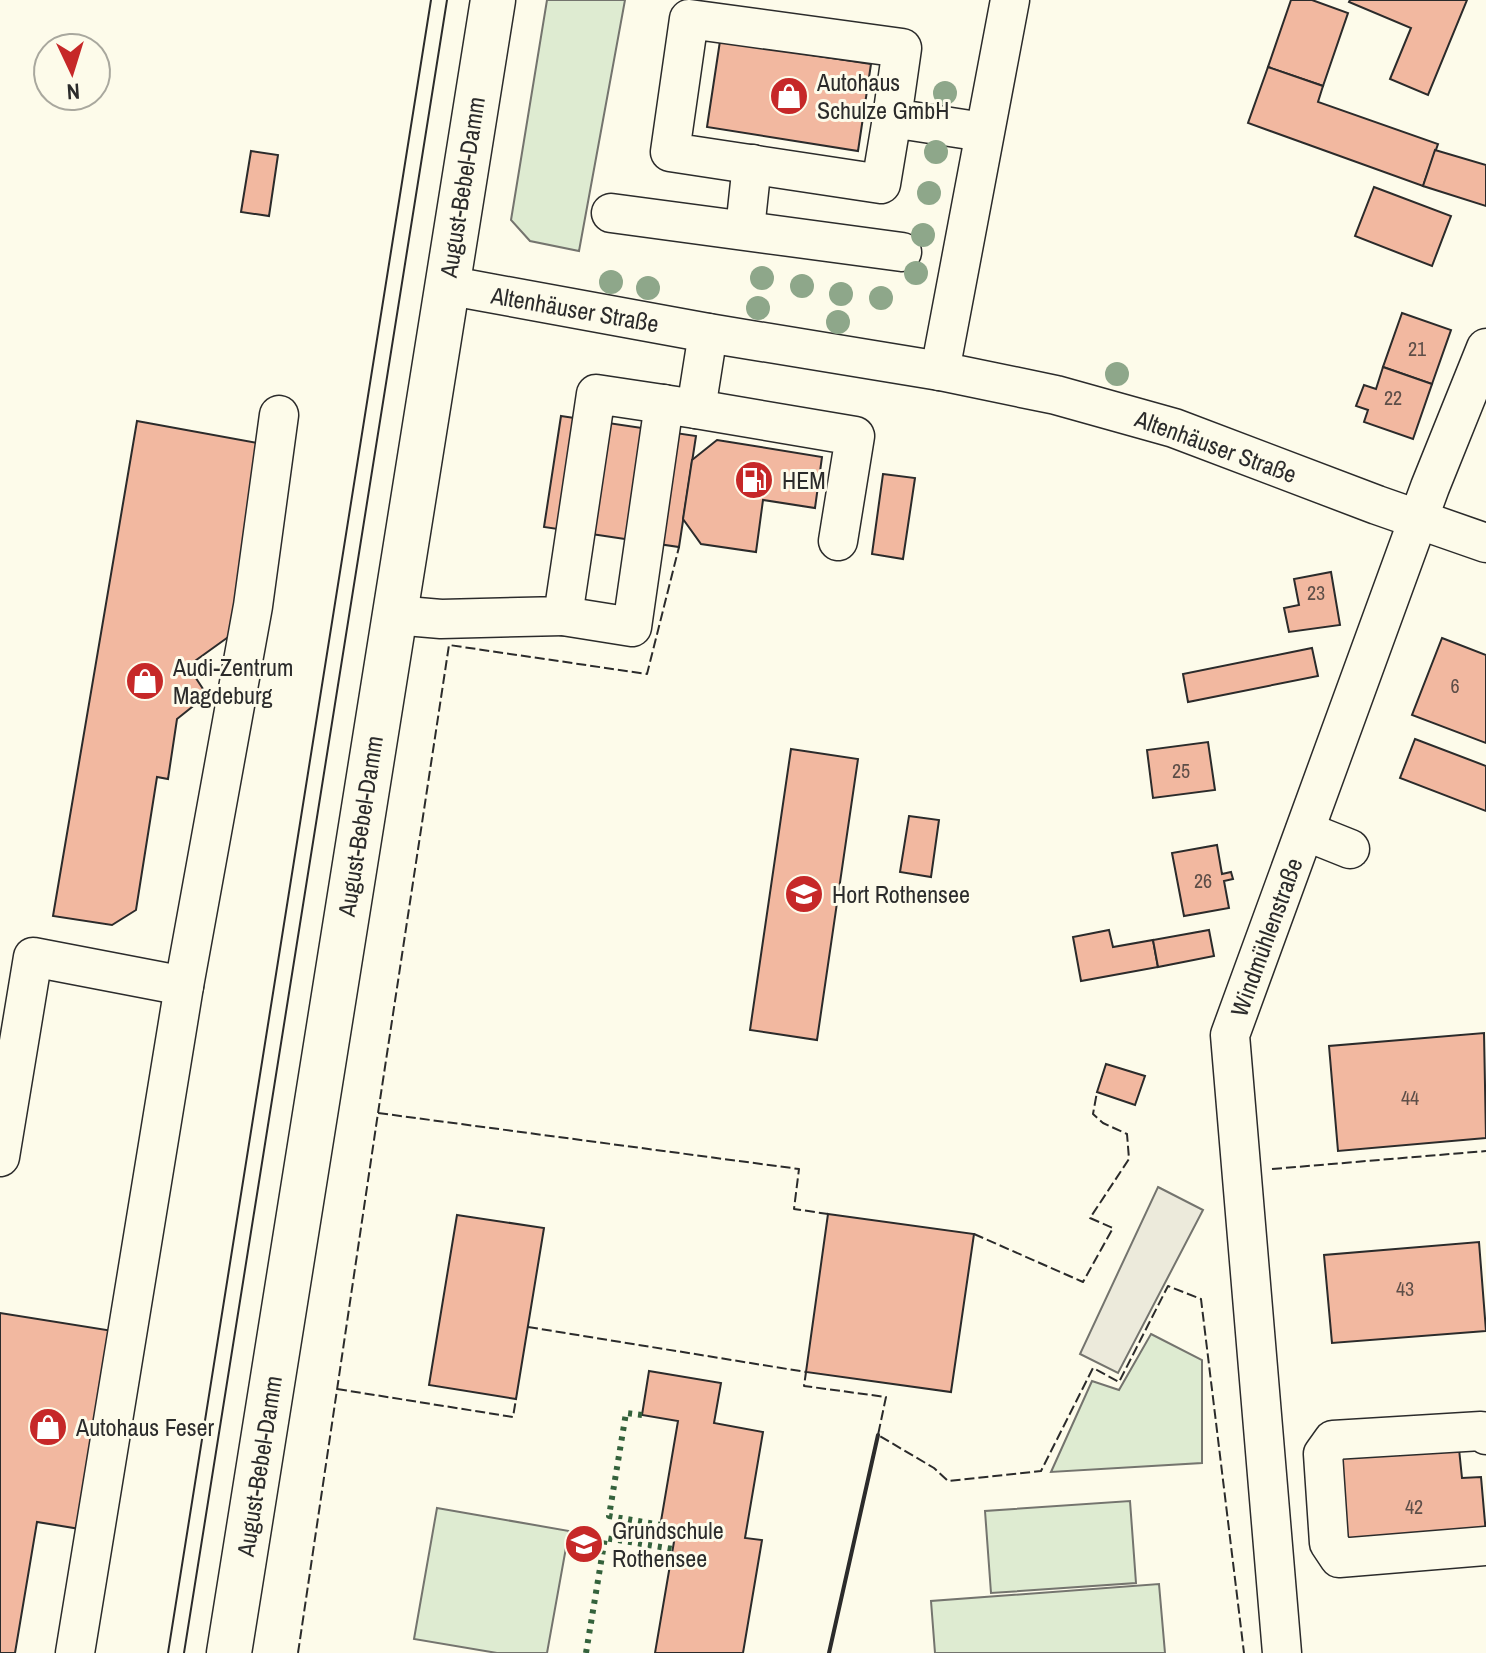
<svg xmlns="http://www.w3.org/2000/svg" width="1486" height="1653" font-family="'Archivo Narrow',sans-serif">
  <rect width="100%" height="100%" fill="#fdfbea"/>
  <!-- green -->
  <g fill="#deebd1" stroke="#74746e" stroke-width="2">
    <path d="M547 0H625L579 251 530 241 511 220Z"/>
    <path d="M1151 1334 1202 1360V1463L1051 1472 1092 1381 1119 1390Z"/>
    <path d="M1130 1501 1136 1583 991 1593 985 1511Z"/>
    <path d="M437 1508 569 1531 547 1653H497L414 1639Z"/>
    <path d="M1159 1584 1165 1653H935L931 1601Z"/>
  </g>
  <!-- parking -->
  <path fill="#eceadb" stroke="#74746e" stroke-width="2" d="M1158 1187 1203 1210 1118 1373 1080 1354Z"/>
  <!-- building -->
  <g fill="#f2b8a0" stroke="#2b2b2b" stroke-width="2">
    <path d="M1291 0H1312L1348 13 1323 86 1268 67Z"/>
    <path d="M1350 0H1467L1428 95 1390 79 1411 28 1349 2Z"/>
    <path d="M720 41 871 64 858 151 707 127Z"/>
    <path d="M1268 67 1323 86 1318 102 1438 144 1423 186 1248 123Z"/>
    <path d="M1435 150 1486 165V206L1423 186Z"/>
    <path d="M251 151 278 155 269 216 241 212Z"/>
    <path d="M1374 187 1451 216 1432 266 1355 236Z"/>
    <path d="M1402 313 1451 330 1432 384 1383 367Z"/>
    <path d="M1383 367 1432 384 1413 439 1364 422 1368 410 1356 406 1364 385 1376 389Z"/>
    <path d="M561 416 696 436 679 547 544 527Z"/>
    <path d="M137 421 268 445 238 630 188 666 207 695 177 719 168 779 157 777 136 910 112 925 53 916Z"/>
    <path d="M717 440 822 457 815 508 763 500 756 552 701 544 683 519 692 460Z"/>
    <path d="M883 474 915 478 903 559 872 554Z"/>
    <path d="M1331 572 1340 625 1289 632 1284 608 1299 605 1294 579Z"/>
    <path d="M1442 638 1486 655V743L1412 715Z"/>
    <path d="M1312 648 1318 676 1188 702 1183 674Z"/>
    <path d="M1415 739 1486 766V811L1400 778Z"/>
    <path d="M1208 742 1215 790 1153 798 1147 750Z"/>
    <path d="M791 749 858 759 817 1040 750 1030Z"/>
    <path d="M909 816 939 820 931 877 900 872Z"/>
    <path d="M1217 845 1222 874 1231 872 1233 879 1224 881 1229 908 1184 916 1172 853Z"/>
    <path d="M1109 930 1113 947 1153 940 1158 967 1081 981 1073 937Z"/>
    <path d="M1209 930 1214 956 1158 967 1153 940Z"/>
    <path d="M1484 1033 1486 1138 1338 1151 1329 1046Z"/>
    <path d="M1106 1064 1145 1076 1135 1105 1097 1092Z"/>
    <path d="M828 1214 974 1234 951 1392 806 1372Z"/>
    <path d="M457 1215 544 1228 516 1399 429 1385Z"/>
    <path d="M1479 1242 1486 1331 1332 1343 1324 1255Z"/>
    <path d="M0 1313 113 1331 80 1529 37 1522 15 1653H0Z"/>
    <path d="M649 1371 721 1383 714 1423 763 1432 745 1538 762 1540 743 1653H655L676 1530 660 1527 678 1421 642 1415Z"/>
    <path d="M1458 1439 1462 1478 1481 1477 1486 1534 1347 1551 1339 1449Z"/>
  </g>
  <g fill="none" stroke-linecap="round" stroke-linejoin="round">
    <defs>
      <g id="minor">
        <path d="M892 118 881 184 670 152 689 19 902 48 892 118 983 132"/>
        <path d="M611 213 902 252"/>
        <path d="M745 229 752 164"/>
        <path d="M446 285 708 333 940 371 1056 395 1174 428 1377 505 1486 543"/>
        <path d="M940 371 1010 0"/>
        <path d="M696 409 855 436 838 541"/>
        <path d="M394 615 441 619 563 616 596 394 696 409 708 333"/>
        <path d="M563 616 632 627 664 404"/>
        <path d="M1305 831 1350 849"/>
        <path d="M0 1157 33 957 184 986"/>
        <path d="M1486 1435 1481 1431 1333 1440 1323 1454 1329 1543 1339 1558 1486 1546"/>
        <path d="M75 1653 184 986 253 606 279 415"/>
        <path d="M1282 1653 1230 1035 1430 487 1486 348"/>
      </g>
      <path id="major" d="M229 1653 493 0"/>
    </defs>
    <!-- minor casing -->
    <use href="#minor" stroke="#2b2b2b" stroke-width="41"/>
    <!-- major casing -->
    <use href="#major" stroke="#2b2b2b" stroke-width="47"/>
    <!-- minor -->
    <use href="#minor" stroke="#fdfbea" stroke-width="38"/>
    <!-- major -->
    <use href="#major" stroke="#fdfbea" stroke-width="44"/>
    <!-- tram -->
    <g stroke="#2b2b2b" stroke-width="2">
      <path d="M168 1653 431 0"/>
      <path d="M184 1653 447 0"/>
    </g>
    <!-- hedge -->
    <g stroke="#34623c" stroke-width="6" stroke-dasharray="4 6" stroke-linecap="butt">
      <path d="M642 1415 626 1413 609 1516 661 1525"/>
      <path d="M586 1653 605 1538 673 1549"/>
    </g>
    <!-- fence -->
    <g stroke="#2b2b2b" stroke-width="2" stroke-dasharray="10 4" stroke-linecap="butt">
      <path d="M378 1113 449 645 647 674 679 547"/>
      <path d="M1272 1169 1486 1151"/>
      <path d="M974 1234 1083 1282 1113 1228 1090 1218 1129 1159 1127 1134 1103 1123 1093 1114 1097 1092"/>
      <path d="M528 1327 806 1372 804 1386 886 1397 878 1435 934 1468 948 1481 1041 1471 1093 1368 1119 1382 1168 1286 1201 1299 1244 1653"/>
      <path d="M337 1389 513 1417 516 1399"/>
      <path d="M298 1653 378 1113 799 1169 794 1209 828 1214"/>
    </g>
    <!-- wall -->
    <path stroke="#2b2b2b" stroke-width="4" d="M829 1653 878 1435"/>
  </g>
  <!-- trees -->
  <g fill="#8ea78a">
    <circle cx="945" cy="93" r="12"/>
    <circle cx="936" cy="152" r="12"/>
    <circle cx="929" cy="193" r="12"/>
    <circle cx="923" cy="235" r="12"/>
    <circle cx="916" cy="273" r="12"/>
    <circle cx="762" cy="278" r="12"/>
    <circle cx="611" cy="282" r="12"/>
    <circle cx="802" cy="286" r="12"/>
    <circle cx="648" cy="288" r="12"/>
    <circle cx="841" cy="294" r="12"/>
    <circle cx="881" cy="298" r="12"/>
    <circle cx="758" cy="308" r="12"/>
    <circle cx="838" cy="322" r="12"/>
    <circle cx="1117" cy="374" r="12"/>
  </g>
  <!-- icons -->
  <defs>
    <symbol id="shop-disc" viewBox="-11 -11 22 22"><circle r="9.5" fill="#c62828" stroke="#fdfbea"/><path d="M-5-2.5h2.3a2.7 3.5 0 0 1 5.4 0H5L5.5 6h-11ZM-1.5-2.5h3a1.5 2.3 0 0 0-3 0Z" fill="#fff"/></symbol>
    <symbol id="fuel-disc" viewBox="-11 -11 22 22"><circle r="9.5" fill="#c62828" stroke="#fdfbea"/><path d="M-5.5-6h7V0h2V4h1.3V-2.5L3-4.5l.8-.8L6-3V5H2.5V1h-1V6h-7ZM-4.2-4.7v3.2H.2V-4.7Z" fill="#fff"/></symbol>
    <symbol id="school-disc" viewBox="-11 -11 22 22"><circle r="9.5" fill="#c62828" stroke="#fdfbea"/><path d="M0-5L7-2L0 1L-7-2ZM-4 1L0 2.5L4 1V4Q0 6-4 4Z" fill="#fff"/></symbol>
  </defs>
  <g fill-rule="evenodd">
    <use href="#shop-disc" x="767" y="74" width="44" height="44"/>
    <use href="#fuel-disc" x="732" y="458" width="44" height="44"/>
    <use href="#shop-disc" x="123" y="659" width="44" height="44"/>
    <use href="#school-disc" x="782" y="872" width="44" height="44"/>
    <use href="#shop-disc" x="26" y="1405" width="44" height="44"/>
    <use href="#school-disc" x="562" y="1522" width="44" height="44"/>
  </g>
  <g text-anchor="middle" dominant-baseline="central" stroke-width="6" stroke-linejoin="round" paint-order="stroke">
    <!-- number labels -->
    <g font-size="20" fill="#5d4e48">
      <text x="1417" y="348">21</text>
      <text x="1393" y="397">22</text>
      <text x="1316" y="592">23</text>
      <text x="1455" y="685">6</text>
      <text x="1181" y="770">25</text>
      <text x="1203" y="880">26</text>
      <text x="1410" y="1097">44</text>
      <text x="1405" y="1288">43</text>
      <text x="1414" y="1506">42</text>
    </g>
    <!-- poi labels -->
    <g font-size="24" fill="#2b2b2b" stroke="#fdfbea" text-anchor="start">
      <text x="817" y="82">Autohaus<tspan x="817" dy="28">Schulze GmbH</tspan></text>
      <text x="782" y="480">HEM</text>
      <text x="173" y="667">Audi-Zentrum<tspan x="173" dy="28">Magdeburg</tspan></text>
      <text x="832" y="894">Hort Rothensee</text>
      <text x="76" y="1427">Autohaus Feser</text>
      <text x="612" y="1530">Grundschule<tspan x="612" dy="28">Rothensee</tspan></text>
    </g>
    <!-- street labels -->
    <g font-size="24" fill="#2b2b2b" stroke="#fdfbea">
      <text transform="translate(462 187) rotate(-81)">August-Bebel-Damm</text>
      <text transform="translate(575 309) rotate(10)">Altenhäuser Straße</text>
      <text transform="translate(1216 446) rotate(20)">Altenhäuser Straße</text>
      <text transform="translate(360 826) rotate(-81)">August-Bebel-Damm</text>
      <text transform="translate(1266 937) rotate(-70)">Windmühlenstraße</text>
      <text transform="translate(259 1466) rotate(-81)">August-Bebel-Damm</text>
    </g>
  </g>
  <!-- north arrow -->
  <g transform="translate(72 72) rotate(176)"><circle r="38" fill="#fdfbea" stroke="#a9a89e" stroke-width="2"/>
  <path d="M0-6L14 30L0 20L-14 30Z" fill="#c62828"/>
  <text y="-12" font-size="22" font-weight="bold" text-anchor="middle" fill="#2b2b2b">N</text>
  </g>
</svg>
